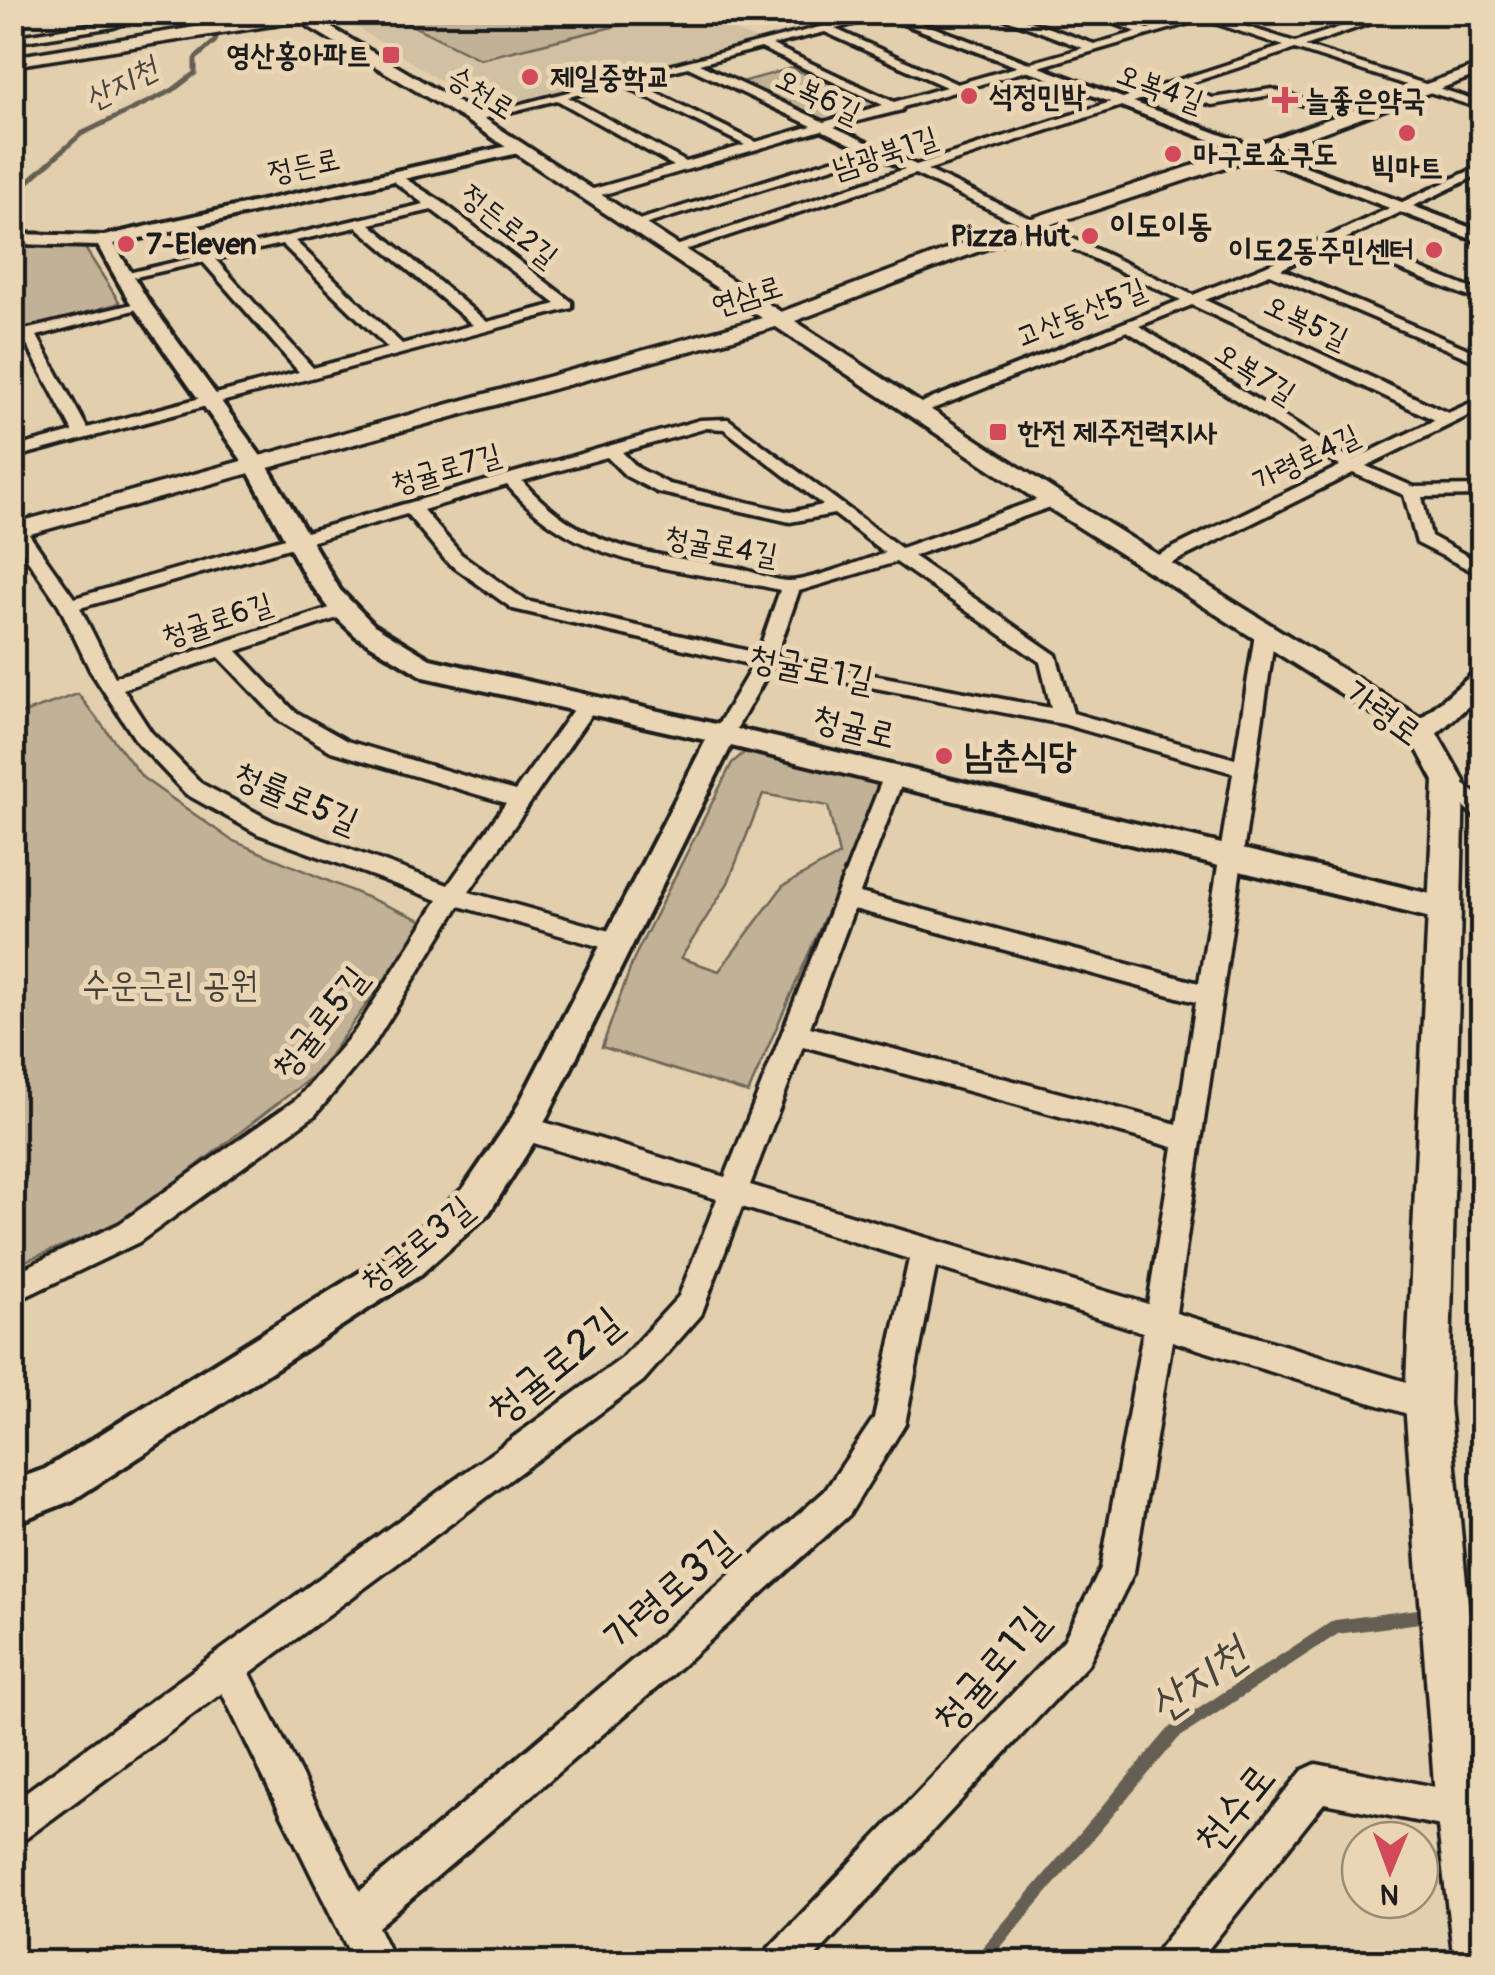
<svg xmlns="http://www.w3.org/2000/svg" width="1495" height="1975" font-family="Pangolin,'Poor Story',sans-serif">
  <rect width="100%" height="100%" fill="#e2cfae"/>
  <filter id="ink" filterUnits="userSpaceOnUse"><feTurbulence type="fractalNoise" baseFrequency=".01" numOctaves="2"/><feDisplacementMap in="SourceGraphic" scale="20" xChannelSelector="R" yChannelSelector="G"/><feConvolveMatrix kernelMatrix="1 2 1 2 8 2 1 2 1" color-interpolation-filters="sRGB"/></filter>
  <g filter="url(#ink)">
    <!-- built -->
    <path fill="#d2c0a2" d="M386 12 691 13 763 42 488 111 347 21Z"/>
    <!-- green -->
    <g fill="#c1b196" stroke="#6e6659" stroke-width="2.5" fill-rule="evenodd">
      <path d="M420 13 669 12 670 13 480 59 397 18Z"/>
      <path d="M792 68 886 107 828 124 735 84Z"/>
      <path d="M83 245 120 303 13 333V253L20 246Z"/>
      <path d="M78 694 143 778 231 840 426 922 317 1073 125 1221 13 1266 12 717Z"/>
      <path d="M747 750 878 781 873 806 748 1093 602 1047 634 958 732 763ZM763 794 828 806 839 855 783 886 719 971 681 958 728 883Z"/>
    </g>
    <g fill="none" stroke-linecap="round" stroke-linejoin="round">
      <!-- stream-far1 -->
      <path stroke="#655e52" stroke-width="5" d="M12 196 81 134 173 90 195 73V59L215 41 222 19 237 12"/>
      <!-- stream -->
      <g stroke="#655e52" stroke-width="14">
        <path d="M1456 1611 1482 1608"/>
        <path d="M979 1962 1174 1733 1336 1627 1434 1614"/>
      </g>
      <defs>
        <g id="minor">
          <path d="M138 12H154L114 27 12 43V37L112 21Z"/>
          <path d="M878 12 889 14 835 29 957 84 1083 48 988 12H1004L1094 44 1137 32 1084 12H1100L1148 29 1193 12H1221L1213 16 1295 42 1385 12H1402L1305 46 1482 102V109L1295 49 1178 87 1213 98 1272 89 1353 116V120L1271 95 1212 105 1167 91 927 170 1193 295 1265 266 1482 165V173L1345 239 1482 293V302L1334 244 1281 269 1482 355V364L1270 274 1205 300 1448 413 1482 398V409L1366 466 1414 487 1482 486V496L1422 497 1431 536 1482 564V576L1417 543 1404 495 1353 473 1162 568H1148V560L1340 466 1127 331 920 414H908V408L1181 300 915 174 679 252 667 249 905 169 873 155 641 226 629 223 863 150 822 130 591 198 586 197V191L674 166 557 100 473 121 467 118ZM1203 19 1284 46 916 165 834 127 902 110 903 107ZM825 32 946 87 894 102 772 45ZM761 48 883 105 824 122 699 64ZM688 67 812 126 756 142 632 81ZM620 84 745 145 686 162 568 97ZM1192 305 1435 420 1353 460 1139 326Z"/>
          <path d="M396 173 442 202 572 302V308L12 458V448L73 432 24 339 12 342V333L145 301V307L37 336 87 428 299 372 203 262 122 280 115 276 424 204 392 180V174ZM432 210 556 304 487 322 370 224ZM357 227 473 325 402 344 295 241ZM282 244 388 348 313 368 215 259Z"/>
          <path d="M728 419 901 548 1047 496H1059V504L913 556 1056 655 1073 713 1235 759 1255 634 1258 630H1272L1275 634 1176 1313 1427 1388 1438 1393 1443 1404 1438 1415 1427 1420 1172 1341 1134 1572 1088 1664 810 1962H763L769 1948 1064 1640 1101 1568 1143 1332 936 1267 905 1424 849 1515 667 1679 378 1927 395 1962H354L222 1693 25 1839 12 1845V1802L621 1359 679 1296 717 1199 524 1140 514 1136 510 1128 514 1120 524 1116 725 1177 886 770H902L905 775 860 893 1199 983 1233 773 1063 724 771 668 730 740H716L712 735 753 665 513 609 447 562 407 514 80 608 115 677 336 606H350V614L237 651 294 711 347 741 515 791 580 700H594L597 705 594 710 469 892 624 935 627 942 624 949 615 951 459 906 374 1044 315 1115 139 1242 12 1303V1274L119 1224 297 1099 356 1030 438 900 258 834 186 794 137 742 90 670 59 605 12 537V526H23L74 598 700 420ZM707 428 724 429 823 505 790 512 669 484 638 468 622 452ZM607 457 626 476 657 492 790 522 834 514 885 553C863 560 810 581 789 581 772 581 753 571 737 568 649 552 586 553 522 481ZM507 485C584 573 676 565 780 590L758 653 526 601 461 554 423 510ZM896 562 1040 662 1051 708 776 657 799 591ZM219 657 280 721 331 751 506 803 448 885 274 822 202 784 151 732 123 689ZM854 909 1196 1002 1177 1124 810 1027ZM803 1046 1173 1147 1148 1304 750 1185ZM742 1207 909 1259 874 1418 825 1491 641 1653 360 1891 250 1673 643 1381 701 1315Z"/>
          <path d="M1449 773 1482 798V818L1474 816 1441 786 1438 781 1441 776Z"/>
          <path d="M1316 1764 1482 1796V1834L1324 1803 1198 1962H1153L1159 1948 1303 1770Z"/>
        </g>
        <g id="tertiary">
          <path d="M873 12H892L1482 232V243Z"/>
          <path d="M517 144 525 149 523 152 114 244 147 299 265 462 340 590 374 625 430 659 782 739 1443 897 1454 901 1458 909 1454 917 1443 921 731 746 536 1139 489 1213 420 1275 73 1500 12 1524V1481L45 1469 394 1251 463 1189 512 1117 706 740 424 677 356 636 336 617 306 578 243 462 128 299 98 246 12 244V234L104 236Z"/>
          <path d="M1482 672V694L1432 738H1412L1408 732 1412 726 1473 674Z"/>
        </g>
        <path id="secondary" d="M287 12H322L315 18 479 115 781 312 1026 220 1247 148 1482 64V73L1259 156 1040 228 795 321 1062 495 1432 725 1464 781 1449 1404 1482 1750V1962H1454L1436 1810 1405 1404 1434 781 1411 738 1044 505 776 327 12 539V524L762 318 467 121 299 21 12 66V57Z"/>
      </defs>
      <!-- minor casing -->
      <use href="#minor" stroke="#1c1c1c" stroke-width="7"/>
      <!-- tertiary casing -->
      <use href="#tertiary" stroke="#1c1c1c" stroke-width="8"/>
      <!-- secondary casing -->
      <use href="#secondary" stroke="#1c1c1c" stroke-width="7"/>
      <!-- minor -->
      <use href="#minor" fill="#ead6b4" fill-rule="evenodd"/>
      <!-- tertiary -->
      <use href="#tertiary" fill="#ead6b4" fill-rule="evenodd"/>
      <!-- secondary -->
      <use href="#secondary" fill="#ead6b4" fill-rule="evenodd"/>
    </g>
  </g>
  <!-- markers -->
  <g fill="#d1495b" stroke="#ead6b4" stroke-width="4">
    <rect x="381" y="45" width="20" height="20" rx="5"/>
    <circle cx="530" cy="77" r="10"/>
    <circle cx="969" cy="96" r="10"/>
    <path d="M1280 85h10v10h10v10h-10v10h-10v-10h-10v-10h10z"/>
    <circle cx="1407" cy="133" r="10"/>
    <circle cx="1173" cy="154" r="10"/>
    <circle cx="1090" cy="236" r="10"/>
    <circle cx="126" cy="244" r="10"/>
    <circle cx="1434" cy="250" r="10"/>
    <rect x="988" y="422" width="20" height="20" rx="5"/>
    <circle cx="944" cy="756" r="10"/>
  </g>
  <g text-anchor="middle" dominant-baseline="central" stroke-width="10" stroke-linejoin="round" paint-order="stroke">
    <!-- far-poi labels -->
    <g font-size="30" font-weight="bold" fill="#1c1c1c" stroke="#ead6b4" text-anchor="start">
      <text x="371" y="55" text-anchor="end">영산홍아파트</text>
      <text x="550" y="77">제일중학교</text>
      <text x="989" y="96">석정민박</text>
      <text x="1305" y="100">늘좋은약국</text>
      <text x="1193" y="154">마구로쇼쿠도</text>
      <text x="1407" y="167" text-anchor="middle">빅마트</text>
      <text x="1070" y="236" text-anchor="end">Pizza Hut</text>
      <text x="146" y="244">7-Eleven</text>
      <text x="1414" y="250" text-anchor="end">이도2동주민센터</text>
      <text x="1018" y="432">한전 제주전력지사</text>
    </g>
    <!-- far-street labels -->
    <g font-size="30" fill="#1c1c1c" stroke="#ead6b4">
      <text transform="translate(1160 88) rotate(20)">오복4길</text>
      <text transform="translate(481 93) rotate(32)">승천로</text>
      <text transform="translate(818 96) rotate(25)">오복6길</text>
      <text transform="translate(885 153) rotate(-18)">남광북1길</text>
      <text transform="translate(304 166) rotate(-12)">정든로</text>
      <text transform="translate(509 226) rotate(38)">정든로2길</text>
      <text transform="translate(747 296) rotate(-17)">연삼로</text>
      <text transform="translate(1081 313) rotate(-22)">고산동산5길</text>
      <text transform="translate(1306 322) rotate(25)">오복5길</text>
      <text transform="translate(1255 373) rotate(32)">오복7길</text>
      <text transform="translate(1306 458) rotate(-26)">가령로4길</text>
      <text transform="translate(446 469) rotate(-16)">청귤로7길</text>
      <text transform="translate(721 546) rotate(10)">청귤로4길</text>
      <text transform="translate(217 620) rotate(-18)">청귤로6길</text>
    </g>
    <!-- far-water labels -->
    <g font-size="32" font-style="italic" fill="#46423c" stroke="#ead6b4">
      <text transform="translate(121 84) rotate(-28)">산지천</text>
    </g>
    <!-- far-quarter labels -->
    <g font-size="32" font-weight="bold" fill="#1c1c1c" stroke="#ead6b4">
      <text x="1161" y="226">이도이동</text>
    </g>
    <!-- street labels -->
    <g font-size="35" fill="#1c1c1c" stroke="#ead6b4">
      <text transform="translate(811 669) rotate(11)">청귤로1길</text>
      <text transform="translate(1383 713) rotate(36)">가령로</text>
      <text transform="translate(854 727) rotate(14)">청귤로</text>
      <text transform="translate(296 798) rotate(23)">청률로5길</text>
      <text transform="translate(320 1023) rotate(-52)">청귤로5길</text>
      <text transform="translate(417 1245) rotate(-39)">청귤로3길</text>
    </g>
    <!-- poi labels -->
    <g font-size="35" font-weight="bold" fill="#1c1c1c" stroke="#ead6b4" text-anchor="start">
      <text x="964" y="756">남춘식당</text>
    </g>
    <!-- park labels -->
    <g font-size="35" fill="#45413a" stroke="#ead6b4">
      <text x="170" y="985">수운근린 공원</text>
    </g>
    <!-- near-street labels -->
    <g font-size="42" fill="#1c1c1c" stroke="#ead6b4">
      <text transform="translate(555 1366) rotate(-39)">청귤로2길</text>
      <text transform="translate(670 1591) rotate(-41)">가령로3길</text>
      <text transform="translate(991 1670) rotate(-49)">청귤로1길</text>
      <text transform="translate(1235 1809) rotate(-51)">천수로</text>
    </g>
    <!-- near-water labels -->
    <g font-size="45" font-style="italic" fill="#46423c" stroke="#ead6b4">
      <text transform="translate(1198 1680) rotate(-36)">산지천</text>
    </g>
  </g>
  <!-- margin -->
  <rect width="1495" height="1975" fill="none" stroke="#ead6b4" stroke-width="50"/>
  <rect x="25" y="25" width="1445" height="1925" fill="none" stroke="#1c1c1c" stroke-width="4" filter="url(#ink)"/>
  <!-- north arrow -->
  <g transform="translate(1390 1870) rotate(181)"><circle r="48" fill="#ead6b4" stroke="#988c77" stroke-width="2.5"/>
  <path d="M0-8L18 38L0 25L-18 38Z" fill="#d1495b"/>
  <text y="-15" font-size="28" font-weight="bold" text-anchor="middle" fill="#1c1c1c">N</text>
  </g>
</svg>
